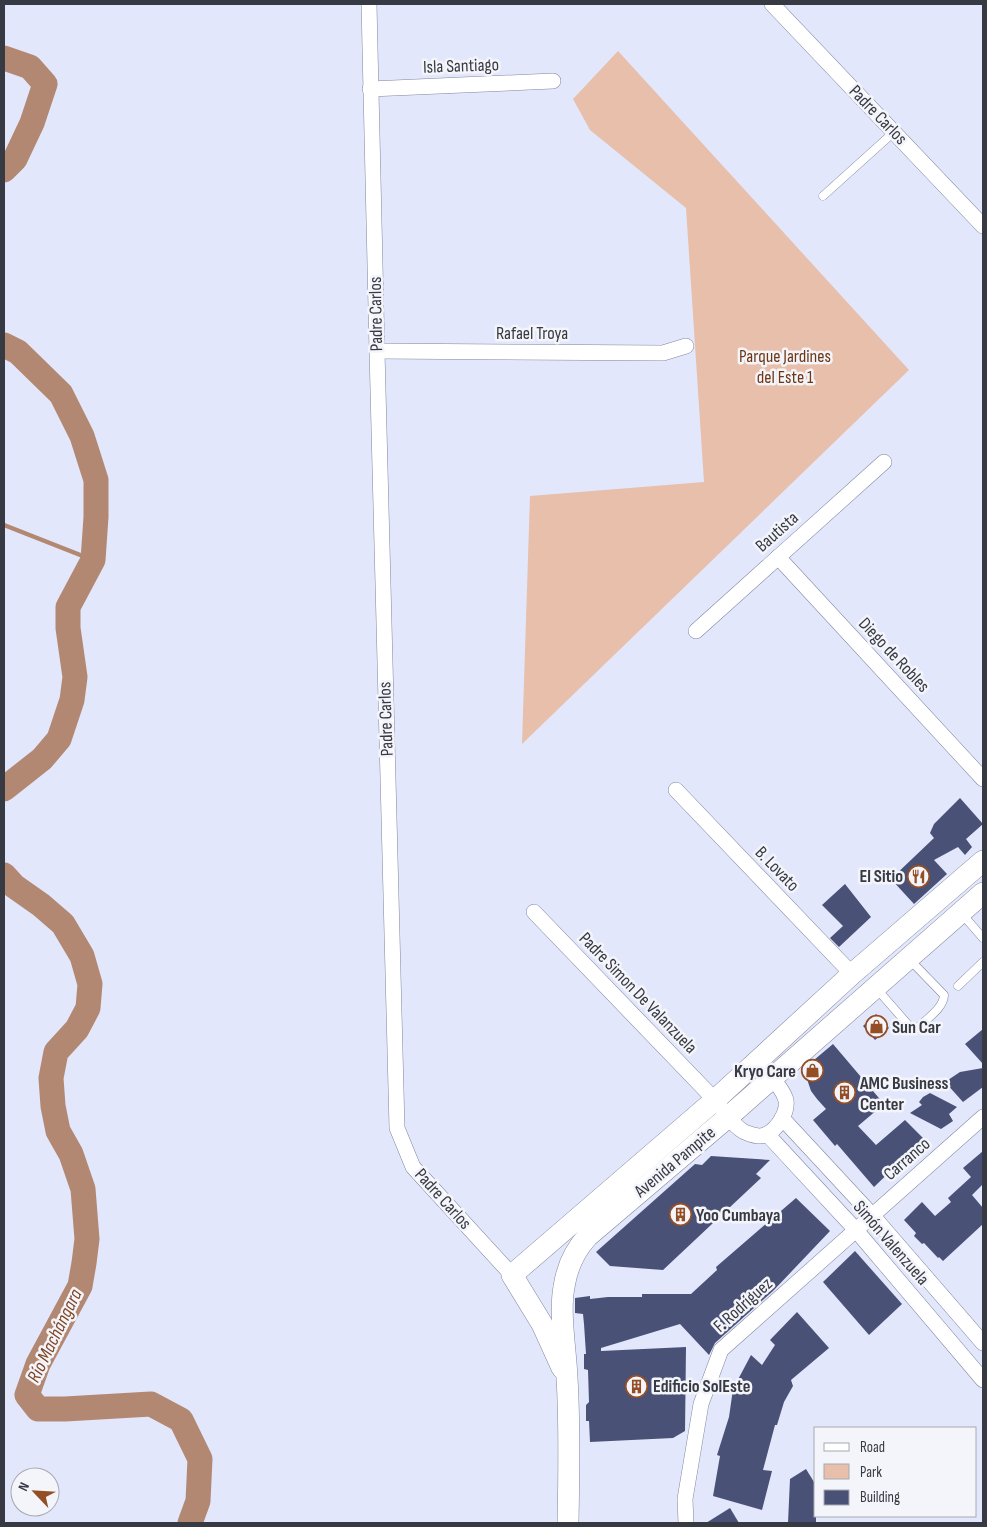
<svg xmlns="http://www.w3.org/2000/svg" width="987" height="1527" font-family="'Sofia Sans Condensed',sans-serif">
  <rect width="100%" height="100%" fill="#e2e7fc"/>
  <!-- green -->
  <path fill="#e8bfaa" d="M618 51 909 370 522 744 530 496 704 482 686 208 590 130 573 99Z"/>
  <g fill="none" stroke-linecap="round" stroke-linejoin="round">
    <!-- stream -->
    <path stroke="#b38872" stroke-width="4.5" d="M4 525 93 560"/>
    <!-- river -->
    <g stroke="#b38872" stroke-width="25">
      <path d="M4 58 30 67 45 84 32 123 15 159 4 170"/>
      <path d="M4 345 18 352 61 394 82 436 96 480V517L93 560 68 607V628L75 677 72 700 59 739 42 759 4 789"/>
      <path d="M4 875 14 886 41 905 63 924 82 956 90 984 88 1008 77 1029 56 1052 51 1078 53 1106 58 1131 71 1154 83 1189 87 1239 84 1263 80 1286 38 1364 27 1395 38 1409H65L151 1404 181 1420 200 1459 198 1501 190 1523"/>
    </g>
  </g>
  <!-- building -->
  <g fill="#4a5176">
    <path d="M960 798 983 824 966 839 972 847 965 855 958 847 934 860 947 874 914 904 891 879 934 838 930 833 934 824Z"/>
    <path d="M845 884 871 917 839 947 830 938 843 926 822 905Z"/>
    <path d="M876 1014 889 1028 875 1040 863 1026Z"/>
    <path d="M983 1029V1064L965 1044Z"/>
    <path d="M833 1044 884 1104 858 1126 876 1145 905 1120 926 1141 901 1161 874 1187 837 1144 835 1146 813 1120 826 1109 817 1099 811 1091 807 1079 801 1071Z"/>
    <path d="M983 1068V1087L963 1102 945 1082 960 1072Z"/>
    <path d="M930 1093 957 1107 949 1114 953 1121 941 1129 910 1113 922 1105 919 1102 923 1097Z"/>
    <path d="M983 1151V1184L972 1195 983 1208V1224L943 1261 939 1257 938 1258 924 1243 922 1244 914 1236 916 1233 904 1220 922 1202 935 1216 951 1202 948 1198 971 1177 963 1168Z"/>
    <path d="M711 1156 770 1160 756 1174 761 1178 663 1270 610 1266 596 1252 695 1164 702 1165Z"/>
    <path d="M796 1198 830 1231 773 1291 715 1343 709 1355 680 1324 601 1348V1351L686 1347 685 1431 673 1438 590 1442 589 1421H586V1405L589 1402 588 1370 584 1369V1354H586L584 1324 583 1314 575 1313V1298L590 1296V1299L608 1297H642V1294H691L717 1270 716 1267Z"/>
    <path d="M855 1251 902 1304 869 1335 823 1282Z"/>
    <path d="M797 1312 829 1348 791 1380 793 1386 784 1402 777 1425H775L763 1470 772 1471 762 1510 713 1496 720 1456 717 1455 729 1417 733 1389 751 1355 762 1365 775 1345 770 1340Z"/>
    <path d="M806 1469 814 1482 816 1498V1523H788L790 1479Z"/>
    <path d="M730 1508 739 1523H706Z"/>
  </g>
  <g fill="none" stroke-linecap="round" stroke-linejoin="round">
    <defs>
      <g id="lane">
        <path d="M823 196 894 132"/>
        <path d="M962 914 983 938"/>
        <path d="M958 986 983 962"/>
        <path d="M876 988 911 1028 915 1029 918 1028C926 1019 944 1008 944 995L910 960"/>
      </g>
      <g id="street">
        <path d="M369 4 377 351 397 1128 413 1167 512 1275"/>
        <path d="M772 4 983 226"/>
        <path d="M370 89 553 81"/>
        <path d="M377 351 663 353 686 346"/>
        <path d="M778 557 983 779"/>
        <path d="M696 631 884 462"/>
        <path d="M676 790 852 974"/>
        <path d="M534 912 715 1100C722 1109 735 1129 747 1133 752 1135 760 1137 765 1135 777 1130 788 1113 786 1100 783 1090 773 1079 766 1072"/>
        <path d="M782 1118 872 1215 983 1343"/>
        <path d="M767 1134 855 1229 983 1380"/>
        <path d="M686 1523 685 1499 701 1404 721 1350 983 1117"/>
      </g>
      <g id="secondary">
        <path d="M562 1368 542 1324 512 1275 715 1100 852 974 983 861"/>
        <path d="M568 1523C569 1475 570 1426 567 1378 566 1351 559 1313 564 1287 567 1267 574 1251 588 1236L728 1117 983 893"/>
      </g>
    </defs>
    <!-- lane casing -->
    <use href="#lane" stroke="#81869e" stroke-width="9"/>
    <!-- street casing -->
    <use href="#street" stroke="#81869e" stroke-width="16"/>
    <!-- secondary casing -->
    <use href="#secondary" stroke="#81869e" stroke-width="22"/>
    <!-- lane -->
    <use href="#lane" stroke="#fff" stroke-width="8"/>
    <!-- street -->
    <use href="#street" stroke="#fff" stroke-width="15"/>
    <!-- secondary -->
    <use href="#secondary" stroke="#fff" stroke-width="21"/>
  </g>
  <!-- icons -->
  <defs>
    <symbol id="restaurant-ring" viewBox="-11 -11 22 22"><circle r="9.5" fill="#f4f5fa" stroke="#944e26" stroke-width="1.5"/><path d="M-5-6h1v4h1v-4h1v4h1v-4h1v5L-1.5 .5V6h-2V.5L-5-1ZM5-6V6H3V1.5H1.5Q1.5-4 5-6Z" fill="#944e26"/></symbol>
    <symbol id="shop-ring" viewBox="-11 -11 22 22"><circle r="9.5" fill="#f4f5fa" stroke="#944e26" stroke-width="1.5"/><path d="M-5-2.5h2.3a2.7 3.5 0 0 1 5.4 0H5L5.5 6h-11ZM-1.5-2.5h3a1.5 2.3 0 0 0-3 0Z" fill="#944e26"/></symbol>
    <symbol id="building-ring" viewBox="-11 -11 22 22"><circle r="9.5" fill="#f4f5fa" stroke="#944e26" stroke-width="1.5"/><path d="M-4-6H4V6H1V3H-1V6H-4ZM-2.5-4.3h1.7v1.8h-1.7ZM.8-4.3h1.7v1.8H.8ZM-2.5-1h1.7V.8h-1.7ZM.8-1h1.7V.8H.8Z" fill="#944e26"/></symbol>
  </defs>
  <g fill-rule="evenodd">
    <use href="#restaurant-ring" x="906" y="864" width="25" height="25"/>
    <use href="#shop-ring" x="864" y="1014" width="25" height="25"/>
    <use href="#shop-ring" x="800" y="1058" width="25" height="25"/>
    <use href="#building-ring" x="832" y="1080" width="25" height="25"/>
    <use href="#building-ring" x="668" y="1202" width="25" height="25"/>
    <use href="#building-ring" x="624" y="1374" width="25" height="25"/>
  </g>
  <g text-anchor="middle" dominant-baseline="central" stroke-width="5" stroke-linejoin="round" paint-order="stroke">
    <!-- street labels -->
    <g font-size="18" fill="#373943" stroke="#f4f5fa">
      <text transform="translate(461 66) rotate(-2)">Isla Santiago</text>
      <text transform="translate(878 115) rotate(46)">Padre Carlos</text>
      <text transform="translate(376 314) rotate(-91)">Padre Carlos</text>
      <text x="532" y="333">Rafael Troya</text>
      <text transform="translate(777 532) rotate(-42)">Bautista</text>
      <text transform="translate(894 655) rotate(47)">Diego de Robles</text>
      <text transform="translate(386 719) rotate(-92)">Padre Carlos</text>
      <text transform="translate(777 869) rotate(46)">B. Lovato</text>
      <text transform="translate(638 993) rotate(46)">Padre Simon De Valanzuela</text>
      <text transform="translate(907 1159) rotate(-41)">Carranco</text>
      <text transform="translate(675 1162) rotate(-40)">Avenida Pampite</text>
      <text transform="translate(443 1199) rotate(48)">Padre Carlos</text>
      <text transform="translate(891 1243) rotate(49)">Simón Valenzuela</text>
      <text transform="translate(743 1305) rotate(-42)">F. Rodríguez</text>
    </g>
    <!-- park labels -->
    <g font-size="18" fill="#6f3614" stroke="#f4f5fa">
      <text x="785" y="356">Parque Jardines<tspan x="785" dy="21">del Este 1</tspan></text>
    </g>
    <!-- poi labels -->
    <g font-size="18" font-weight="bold" fill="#373943" stroke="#f4f5fa" text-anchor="start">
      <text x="903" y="876" text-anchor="end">El Sitio</text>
      <text x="892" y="1027">Sun Car</text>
      <text x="796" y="1071" text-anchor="end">Kryo Care</text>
      <text x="860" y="1083">AMC Business<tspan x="860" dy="21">Center</tspan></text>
      <text x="696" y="1215">Yoo Cumbaya</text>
      <text x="653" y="1386">Edificio SolEste</text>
    </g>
    <!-- water labels -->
    <g font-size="19" font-style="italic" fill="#7f4524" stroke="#f4f5fa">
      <text transform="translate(55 1336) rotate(-64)">Río Machángara</text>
    </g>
  </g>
  <!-- border -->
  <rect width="987" height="1527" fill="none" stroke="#373943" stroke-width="10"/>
  <!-- legend -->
  <rect x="814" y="1427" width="162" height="90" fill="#f4f5fa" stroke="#a8aab1"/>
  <rect x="824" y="1443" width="25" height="8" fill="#ffffff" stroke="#a8aab1"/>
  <text x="860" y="1452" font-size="15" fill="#373943">Road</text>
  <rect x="824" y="1464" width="25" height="15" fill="#e8bfaa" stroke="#a8aab1"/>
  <text x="860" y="1477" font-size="15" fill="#373943">Park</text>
  <rect x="824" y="1490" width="25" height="15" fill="#4a5176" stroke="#a8aab1"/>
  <text x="860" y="1502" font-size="15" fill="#373943">Building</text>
  <!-- north arrow -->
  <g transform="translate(35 1492) rotate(295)"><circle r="24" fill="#f4f5fa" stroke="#a8aab1"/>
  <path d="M0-4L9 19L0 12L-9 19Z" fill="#944e26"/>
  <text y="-8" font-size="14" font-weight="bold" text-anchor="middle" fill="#373943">N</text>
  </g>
</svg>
